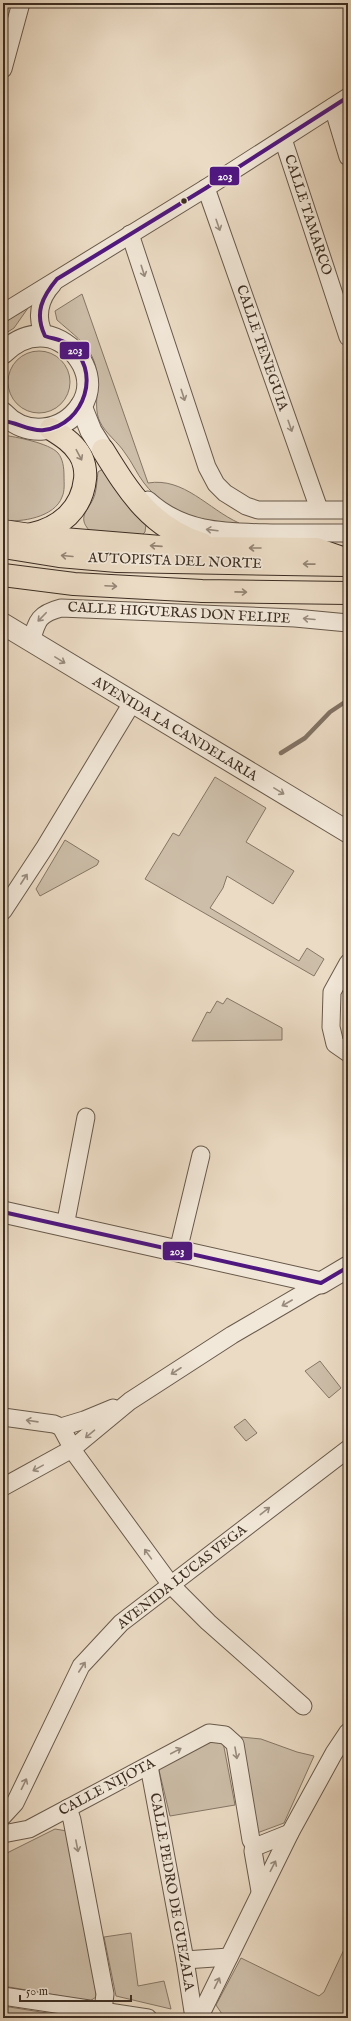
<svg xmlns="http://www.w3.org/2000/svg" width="351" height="2021" font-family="'IM FELL English',serif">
  <rect width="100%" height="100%" fill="#ebdbc4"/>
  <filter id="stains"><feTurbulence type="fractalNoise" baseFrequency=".005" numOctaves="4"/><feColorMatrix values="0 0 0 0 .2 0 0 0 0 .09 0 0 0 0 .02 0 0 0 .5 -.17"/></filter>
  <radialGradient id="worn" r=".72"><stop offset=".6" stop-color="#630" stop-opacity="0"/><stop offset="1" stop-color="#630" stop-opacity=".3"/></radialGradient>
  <!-- green -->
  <g fill="#cdbea9" stroke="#857666">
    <path d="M82 294 148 483C184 477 208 509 239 523 203 523 167 513 144 483 137 474 132 462 125 453 118 442 106 434 100 422 95 412 97 400 97 390 100 352 82 342 57 320L55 311Z"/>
    <path d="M28 308 14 328 3 335V323Z"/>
    <circle cx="39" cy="382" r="31"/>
    <path d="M3 435C16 437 49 443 58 453 63 459 64 468 64 476 64 483 65 491 62 497 55 517 21 523 3 520Z"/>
    <path d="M101 470H104L146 524 145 532 142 535 90 531C75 516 91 509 95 494 97 486 97 479 98 472Z"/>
    <path d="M215 777 266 808 246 842 294 871 273 904 227 876 223 888 210 908 299 961 307 948 324 959 314 976 145 879 173 833 179 836Z"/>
    <path d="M65 840 99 861 97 865 40 896 36 889Z"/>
    <path d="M227 998 282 1028V1040L192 1041 207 1012 210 1013 217 1001 223 1004Z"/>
    <path d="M320 1361 341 1388 329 1398 305 1371Z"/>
    <path d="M245 1419 257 1433 246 1441 234 1427Z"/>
    <path d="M241 1737 261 1739 297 1752 314 1756 284 1823 257 1833Z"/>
    <path d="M211 1742H223L235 1805 170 1816 158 1766Z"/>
    <path d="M55 1829 67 1831 96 1988V1997L90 2001 3 1986V1855Z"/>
    <path d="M131 1933 138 1986 164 1981 171 2009 116 1996 104 1937Z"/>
    <path d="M348 1941V2018H244L222 2014 216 2005 241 1958 319 1996 324 1992Z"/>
    <path d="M3 2006 78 2018H3Z"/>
  </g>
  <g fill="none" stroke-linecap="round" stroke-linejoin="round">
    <!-- stream -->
    <path stroke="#827263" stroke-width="4.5" d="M281 753 305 738 330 712 348 700"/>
    <defs>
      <g id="minor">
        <path d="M3 69 21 3"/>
        <path d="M333 107 348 157"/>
        <path d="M283 139 348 337"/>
        <path d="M206 188 319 509"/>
        <path d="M130 234 207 467 216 484 225 493 246 506 258 510H348"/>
        <path d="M3 313 206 188 348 97"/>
        <path d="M45 336C35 318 39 299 53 284"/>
        <path d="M148 500C184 533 226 532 272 533 297 533 323 533 348 533"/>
        <path d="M31 642C37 621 38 614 61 608L295 618 348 623"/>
        <path d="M3 911 45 847 132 703"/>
        <path d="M348 963 332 992 331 1027 335 1044 348 1053"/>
        <path d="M65 1226 86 1117"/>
        <path d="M178 1251 201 1155"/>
        <path d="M3 1417 54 1424 61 1427 76 1455 171 1585 208 1622 303 1706"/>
        <path d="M61 1427 84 1420 113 1408"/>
        <path d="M3 1487 72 1449 130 1401 232 1335 321 1283"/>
        <path d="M149 1766 185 1960 194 2018"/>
        <path d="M68 1808 72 1820 105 1994 102 2018"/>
        <path d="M3 1816 15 1803 81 1666 121 1623 348 1449"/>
        <path d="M3 1834 29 1829 209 1733 225 1735 235 1744 251 1840 254 1845 253 1851 260 1891"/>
        <path d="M254 1845H260L290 1833"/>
        <path d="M185 1960 229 1957"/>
        <path d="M3 1996 148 2018"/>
        <path d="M199 2018 290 1833 334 1753 348 1732"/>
      </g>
      <g id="tertiary">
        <path d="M3 353C16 340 31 333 50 337 78 345 99 379 81 406 62 434 25 437 3 413"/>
        <path d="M81 406 91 431 103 450"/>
        <path d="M3 624 348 832"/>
        <path d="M3 1212 321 1283 348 1267"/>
      </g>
      <g id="motorway">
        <path d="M103 450C129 492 151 528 202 544"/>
        <path d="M3 531 51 538 173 548 316 549 348 560"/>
        <path d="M32 534C60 528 82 509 85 479 86 471 84 460 79 453 72 442 62 436 51 429"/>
        <path d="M3 547 59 556 117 561 345 565"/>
        <path d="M3 575 74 584 202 591 348 593"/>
      </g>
    </defs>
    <!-- minor casing -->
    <use href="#minor" stroke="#68594b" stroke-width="19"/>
    <!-- tertiary casing -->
    <use href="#tertiary" stroke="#68594b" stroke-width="23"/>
    <!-- motorway casing -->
    <use href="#motorway" stroke="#3d2e23" stroke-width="24"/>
    <!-- minor -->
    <use href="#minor" stroke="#f2e8d9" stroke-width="17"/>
    <!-- tertiary -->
    <use href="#tertiary" stroke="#f2e8d9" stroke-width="21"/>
    <!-- motorway -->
    <use href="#motorway" stroke="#ebdbc4" stroke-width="22"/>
    <defs>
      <g id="bus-1">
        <path d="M3 421C17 422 30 432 44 430 85 425 103 369 68 344 61 339 53 339 45 336 34 313 42 297 57 279L206 188 348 97"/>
        <path d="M3 1212 321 1283 348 1267"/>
      </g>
    </defs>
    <!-- bus-1 casing -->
    <use href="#bus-1" stroke="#f2e8d9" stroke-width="7"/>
    <!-- bus-1 -->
    <use href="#bus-1" stroke="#4f1780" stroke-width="4"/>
  </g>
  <!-- one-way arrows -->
  <defs><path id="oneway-shaft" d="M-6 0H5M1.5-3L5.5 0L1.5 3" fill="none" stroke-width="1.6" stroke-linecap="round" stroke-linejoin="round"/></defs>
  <g stroke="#988b7e">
    <use href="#oneway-shaft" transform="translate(218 225) rotate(71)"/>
    <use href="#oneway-shaft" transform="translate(143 271) rotate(72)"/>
    <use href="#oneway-shaft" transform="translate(183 395) rotate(72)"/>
    <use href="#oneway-shaft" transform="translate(290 426) rotate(71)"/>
    <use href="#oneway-shaft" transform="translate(212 530) rotate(-173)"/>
    <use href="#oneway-shaft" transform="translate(42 617) rotate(134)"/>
    <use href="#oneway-shaft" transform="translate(309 619) rotate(-175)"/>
    <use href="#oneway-shaft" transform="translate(60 660) rotate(31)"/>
    <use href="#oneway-shaft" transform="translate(279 791) rotate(31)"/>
    <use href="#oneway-shaft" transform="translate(24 879) rotate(-57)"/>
    <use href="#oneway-shaft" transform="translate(287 1303) rotate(150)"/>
    <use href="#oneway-shaft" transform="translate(176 1371) rotate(147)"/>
    <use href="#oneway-shaft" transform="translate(32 1421) rotate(-172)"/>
    <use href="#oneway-shaft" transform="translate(90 1434) rotate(140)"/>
    <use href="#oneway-shaft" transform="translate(38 1468) rotate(151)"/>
    <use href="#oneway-shaft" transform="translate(265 1511) rotate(-38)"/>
    <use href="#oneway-shaft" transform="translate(148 1554) rotate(-126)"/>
    <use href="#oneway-shaft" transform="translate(82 1667) rotate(-57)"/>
    <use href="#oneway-shaft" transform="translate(176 1751) rotate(-28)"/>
    <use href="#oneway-shaft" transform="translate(236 1753) rotate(80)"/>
    <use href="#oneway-shaft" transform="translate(24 1784) rotate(-64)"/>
    <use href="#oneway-shaft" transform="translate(77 1846) rotate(79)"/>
    <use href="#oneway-shaft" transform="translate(273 1866) rotate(-63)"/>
    <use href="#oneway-shaft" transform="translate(217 1983) rotate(-64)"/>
  </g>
  <g stroke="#948474">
    <use href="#oneway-shaft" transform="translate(79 455) rotate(62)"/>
    <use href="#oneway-shaft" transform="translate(156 546) rotate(-176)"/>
    <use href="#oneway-shaft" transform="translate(255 548) rotate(-180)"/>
    <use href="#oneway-shaft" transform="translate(67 556) rotate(-175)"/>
    <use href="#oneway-shaft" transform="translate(309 564) rotate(-179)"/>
    <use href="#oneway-shaft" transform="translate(111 586) rotate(3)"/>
    <use href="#oneway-shaft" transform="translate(241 592) rotate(1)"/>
  </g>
  <!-- markers -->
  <circle fill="#3d2e23" stroke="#f2e8d9" stroke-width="1.5" cx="184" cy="201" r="3.5"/>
  <g text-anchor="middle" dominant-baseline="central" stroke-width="3.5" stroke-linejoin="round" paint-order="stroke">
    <!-- street labels -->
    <g font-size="14" fill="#3d2e23" stroke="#f2e8d9">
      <text transform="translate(308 215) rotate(72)">CALLE TAMARCO</text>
      <text transform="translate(262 348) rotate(71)">CALLE TENEGUIA</text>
      <text transform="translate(175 561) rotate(2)">AUTOPISTA DEL NORTE</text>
      <text transform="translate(179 613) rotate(3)">CALLE HIGUERAS DON FELIPE</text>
      <text transform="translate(175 729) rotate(31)">AVENIDA LA CANDELARIA</text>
      <text transform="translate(182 1577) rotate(-38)">AVENIDA LUCAS VEGA</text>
      <text transform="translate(107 1787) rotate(-28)">CALLE NIJOTA</text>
      <text transform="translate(172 1892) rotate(80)">CALLE PEDRO DE GUEZALA</text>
    </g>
  </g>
  <g stroke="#f2e8d9" stroke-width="1.5">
    <rect x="209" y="166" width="31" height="20" rx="4" fill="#4f1780"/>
    <rect x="59" y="341" width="31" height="19" rx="4" fill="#4f1780"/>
    <rect x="162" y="1241" width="31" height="20" rx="4" fill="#4f1780"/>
  </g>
  <g font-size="11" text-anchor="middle" font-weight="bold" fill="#fff">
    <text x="225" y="180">203</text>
    <text x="75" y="354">203</text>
    <text x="177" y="1255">203</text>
  </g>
  <!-- margin -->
  <rect width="351" height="2021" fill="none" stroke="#ebdbc4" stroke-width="16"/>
  <rect x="4" y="4" width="343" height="2013" fill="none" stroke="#3d2e23" stroke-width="2"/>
  <rect x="8" y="8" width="335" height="2005" fill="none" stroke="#3d2e23"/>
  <!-- scale -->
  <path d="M20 1995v6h111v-6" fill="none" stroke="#3d2e23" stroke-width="2"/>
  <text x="26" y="1995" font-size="12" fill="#3d2e23" stroke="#f2e8d9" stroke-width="3" paint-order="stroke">50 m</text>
  <rect width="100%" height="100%" filter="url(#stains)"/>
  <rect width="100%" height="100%" fill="url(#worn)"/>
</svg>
